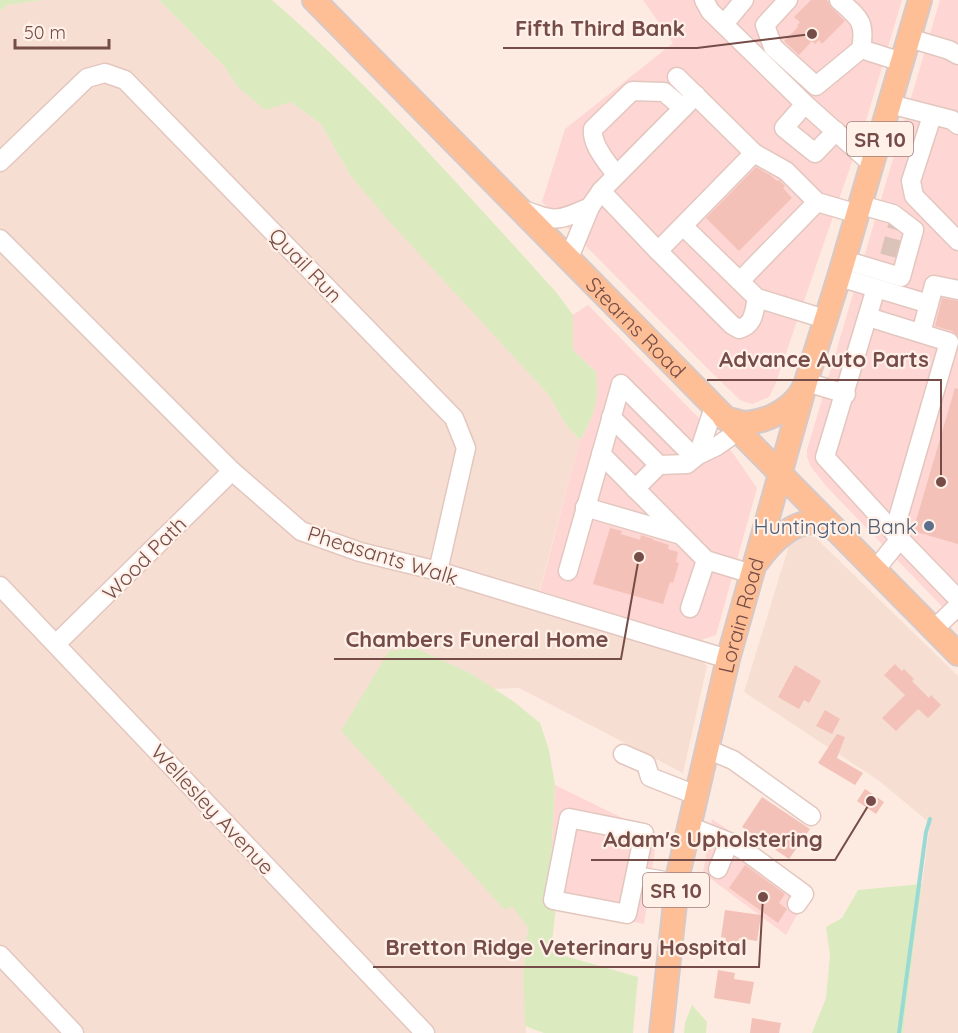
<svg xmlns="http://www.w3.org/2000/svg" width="958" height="1033" font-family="Quicksand,sans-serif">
  <rect width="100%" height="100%" fill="#fdebe1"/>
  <!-- residential -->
  <g fill="#f7ded2">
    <path d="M44 0H159L224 66 237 86 291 102 321 124 350 175 548 394 567 426 580 440 535 607 697 656 707 666 683 773 519 688 494 689 470 673 505 909 512 905 528 928 523 974 526 1033H0V11L7 5Z"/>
    <path d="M803 536 815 537 958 676V1033H903L930 823 878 780 744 692 790 542Z"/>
  </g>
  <!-- commercial -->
  <g fill="#fed6d4">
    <path d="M643 0H902L865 124 775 385 769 397 752 404 740 400 709 370 542 202 565 129 673 43Z"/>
    <path d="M940 0H958V623L827 487 811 467 807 457V450Z"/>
    <path d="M588 305 732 452 757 488 716 635 701 640 540 591 580 440 589 424 596 372 573 350V315Z"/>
    <path d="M555 785 657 835 644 924 549 904Z"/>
    <path d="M712 819 812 887 786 935 703 873Z"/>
  </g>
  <!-- green -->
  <g fill="#dbebbf">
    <path d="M0 0H44L7 5 0 11Z"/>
    <path d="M159 0H272C375 89 465 192 556 292L573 315V350L596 372C599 401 595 415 580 440L567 426 548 394 388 220 350 175 321 124 291 102 265 110 237 86 224 66Z"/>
    <path d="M415 648 470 673 513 701 540 723 549 750 555 785 549 904 556 906 551 952 638 977 633 1033H544L525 1026 523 974 528 928 512 906 505 910 341 731 389 651Z"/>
    <path d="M922 884 903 1033H812L826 998 830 955 826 927 842 918 858 890Z"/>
    <path d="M692 1005 707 1022 706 1033H684L685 1023Z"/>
  </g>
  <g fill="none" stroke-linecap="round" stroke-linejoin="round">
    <!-- stream -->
    <path stroke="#9bd9d4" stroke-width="4" d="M899 1033 926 832 930 819"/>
  </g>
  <!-- building -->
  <g fill="#f3c1b7">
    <path d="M811 0H827L832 8 845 21 822 44 819 40 815 44 812 41 799 55 784 41 798 27 797 26 800 22 794 17Z"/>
    <path d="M756 167 770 175 777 181 779 180 785 186 783 188 792 198 739 251 706 218Z"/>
    <path d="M942 298 958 301V336L952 331 935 326Z"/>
    <path d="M955 388 958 389V544L913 531Z"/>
    <path d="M610 528 622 531 621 534 640 540 641 535 653 539V540L669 545 668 549 678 552 676 562 679 563 673 583 670 582 663 604 593 584Z"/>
    <path d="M895 664 902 671 904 669 914 679 912 681 929 698 931 695 941 705 928 718 918 709 896 731 882 718 905 695 884 675Z"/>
    <path d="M795 665 821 681 809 703 804 700 799 709 778 697Z"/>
    <path d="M825 710 840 719 832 734 816 726Z"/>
    <path d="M837 734 845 737 837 758 863 773 855 785 818 763Z"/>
    <path d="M865 789 884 802 876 814 857 801Z"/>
    <path d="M762 797 810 829 789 859 742 827Z"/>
    <path d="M745 865 785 894 779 903 787 909 778 923 729 888Z"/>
    <path d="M725 910 761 915 757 941 739 938 738 948 725 946 726 938 721 937Z"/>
    <path d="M718 970 735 973 734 979 754 982 750 1004 714 998Z"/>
    <path d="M752 1018 781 1023 779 1033H750Z"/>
  </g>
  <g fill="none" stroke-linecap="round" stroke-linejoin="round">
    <!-- minor-tunnel -->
    <path stroke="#dbc3ba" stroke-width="18" stroke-dasharray="18 9" stroke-linecap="butt" d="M889 256 897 226"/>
    <defs>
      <g id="minor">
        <path d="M704 0 710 11 805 104 872 164"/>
        <path d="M788 0 765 25 773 47 816 86 861 49C866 21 859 18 839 0"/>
        <path d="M724 24 744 0"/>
        <path d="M909 38 949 50 958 55"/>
        <path d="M861 49 902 62"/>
        <path d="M677 77 754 153 786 171 817 202 858 214"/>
        <path d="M805 104 784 128 815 153 836 131"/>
        <path d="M890 104 952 120 958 125"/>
        <path d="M932 116 911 181 914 196 958 241"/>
        <path d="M754 153 658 251 732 325 739 329C754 325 754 312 757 298"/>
        <path d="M0 162 87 78 105 73 125 80 454 418 466 448 438 571"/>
        <path d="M616 175C608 163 591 145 593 129L632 91 664 92 683 108"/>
        <path d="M601 191 658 251"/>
        <path d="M521 209C556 222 555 222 590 207"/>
        <path d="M683 226 757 298 825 319"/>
        <path d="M0 239 232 471 301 531 360 552 438 571 728 659"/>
        <path d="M569 258 590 207 601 191 696 95"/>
        <path d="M844 260 901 277 914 230 893 214 861 205"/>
        <path d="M839 277 929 304"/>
        <path d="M740 281 817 202"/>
        <path d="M868 317 949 342 894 532"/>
        <path d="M921 333 934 285 958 290"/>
        <path d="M806 382 846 394"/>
        <path d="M611 417 659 465"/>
        <path d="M601 454 706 560 752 574"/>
        <path d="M698 455 714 407"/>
        <path d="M635 489 659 465 687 464 698 455 717 446 737 432"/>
        <path d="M585 507 678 534"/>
        <path d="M900 539 958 599"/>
        <path d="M875 570 900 539 825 457 876 288"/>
        <path d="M568 571 621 384 689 452 698 455"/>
        <path d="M0 586 425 1033"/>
        <path d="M690 608 706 560"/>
        <path d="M934 629 958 606"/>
        <path d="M56 644 232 471"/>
        <path d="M707 749 733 760 811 816"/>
        <path d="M623 754 646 764 650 777 696 795"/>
        <path d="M689 826 729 842 718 869"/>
        <path d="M729 842 748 853 804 894 797 904"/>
        <path d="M635 876 627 914 553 900 569 818 644 833 635 876 677 883"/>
        <path d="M0 955 74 1033"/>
      </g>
      <g id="major">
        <path id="s1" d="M314 0 958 654"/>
        <path d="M724 418C731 419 740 423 747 423 769 421 793 408 803 389"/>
        <path d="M758 561C770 544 792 521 815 522 821 522 827 526 833 528"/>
        <path id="s2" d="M661 1033 678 875 728 659 806 382 839 277 920 0"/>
      </g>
    </defs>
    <!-- minor casing -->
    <use href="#minor" stroke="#e3c7bf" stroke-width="21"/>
    <!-- major casing -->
    <use href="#major" stroke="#d6c9c8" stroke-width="26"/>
    <!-- minor -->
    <use href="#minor" stroke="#fff" stroke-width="18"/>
    <!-- major -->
    <use href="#major" stroke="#febf96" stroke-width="22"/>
  </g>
  <!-- markers -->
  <circle fill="#5c6f8a" stroke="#fff0e8" stroke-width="2" cx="929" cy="526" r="6"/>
  <g text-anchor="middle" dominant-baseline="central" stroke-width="4.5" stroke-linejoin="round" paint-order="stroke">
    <!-- shield labels -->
    <g fill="#fff0e8" stroke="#9e7d77" stroke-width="1.5">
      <rect x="847" y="122" width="66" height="34" rx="4.5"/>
      <rect x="643" y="873" width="66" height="34" rx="4.5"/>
    </g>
    <g font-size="20" font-weight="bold" fill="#754c47">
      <text x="880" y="139">SR 10</text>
      <text x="676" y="890">SR 10</text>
    </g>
    <!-- street labels -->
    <g font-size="21" fill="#754c47" stroke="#fff0e8">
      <text transform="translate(306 265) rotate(46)">Quail Run</text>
      <text stroke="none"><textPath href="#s1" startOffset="459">Stearns Road</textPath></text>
      <text transform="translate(383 555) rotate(17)">Pheasants Walk</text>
      <text transform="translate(144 558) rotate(-45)">Wood Path</text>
      <text stroke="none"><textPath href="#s2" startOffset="426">Lorain Road</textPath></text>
      <text transform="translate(213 809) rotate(47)">Wellesley Avenue</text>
    </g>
    <!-- service labels -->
    <g font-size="21" fill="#4e5e75" stroke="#fff0e8" text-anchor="end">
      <text x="917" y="526">Huntington Bank</text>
    </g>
  </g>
  <!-- callouts -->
  <path fill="none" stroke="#754c47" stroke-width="2" d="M812 34L697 48H503M941 482L941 380H707M639 557L621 659H334M871 801L835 860H591M763 897L759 967H373"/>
  <g fill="#754c47" stroke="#fff0e8" stroke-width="2">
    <circle cx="812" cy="34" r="6"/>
    <circle cx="941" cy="482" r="6"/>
    <circle cx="639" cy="557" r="6"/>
    <circle cx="871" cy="801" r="6"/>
    <circle cx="763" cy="897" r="6"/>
  </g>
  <g font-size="22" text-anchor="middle" font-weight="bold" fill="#754c47" stroke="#fff0e8" stroke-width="4.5" stroke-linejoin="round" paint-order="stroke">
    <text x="600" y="36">Fifth Third Bank</text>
    <text x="824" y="367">Advance Auto Parts</text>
    <text x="477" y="647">Chambers Funeral Home</text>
    <text x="713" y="847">Adam's Upholstering</text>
    <text x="566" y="955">Bretton Ridge Veterinary Hospital</text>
  </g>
  <!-- scale -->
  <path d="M15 39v9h94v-9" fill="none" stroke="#754c47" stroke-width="3"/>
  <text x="24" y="39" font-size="18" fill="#754c47" stroke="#fff0e8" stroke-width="4.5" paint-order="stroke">50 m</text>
</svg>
